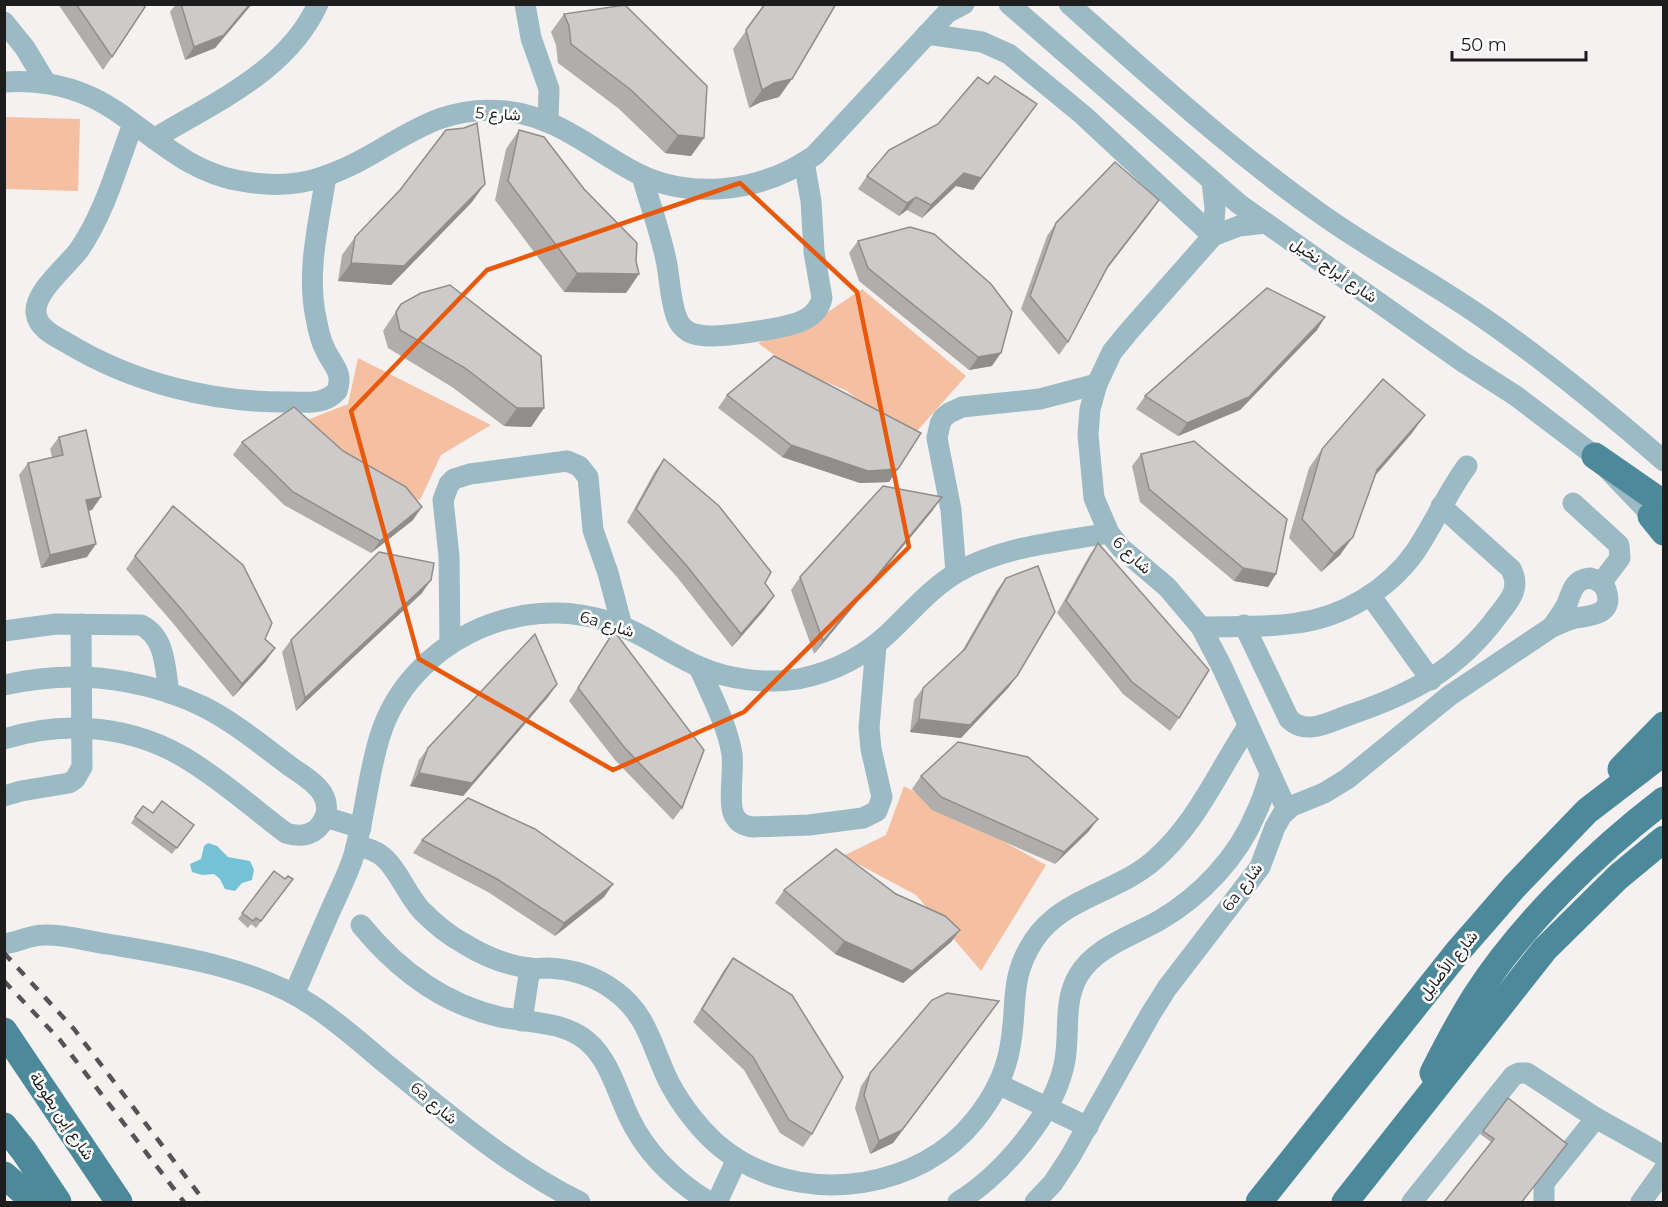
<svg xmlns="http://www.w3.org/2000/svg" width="1668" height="1207" font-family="Montserrat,Vazirmatn,sans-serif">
  <rect width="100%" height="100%" fill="#f5f1f0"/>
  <!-- green -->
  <g fill="#f5bfa2">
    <path d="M5 117 80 119 78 191 5 189Z"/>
    <path d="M862 289 966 376 909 440 847 391 789 366 758 343 825 314Z"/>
    <path d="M358 358 491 425 441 455 420 500 402 495 302 422 348 404Z"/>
    <path d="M904 786 1046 865 981 971 916 895 843 856 886 835Z"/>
  </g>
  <!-- water -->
  <path fill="#75c1d6" d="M208 843 217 846 228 857 250 861 254 870 252 880 242 883 235 891 225 889 220 879 214 874 202 875 192 872 190 864 201 859 204 846Z"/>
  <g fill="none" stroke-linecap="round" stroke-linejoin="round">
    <!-- minor -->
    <g stroke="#9bbac3" stroke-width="21">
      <path d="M525 4 531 38 549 89 548 121"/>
      <path d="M1009 4 1239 204 1463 362 1516 396 1595 456 1661 525"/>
      <path d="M1069 4C1151 77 1232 151 1321 214 1373 251 1430 281 1482 317 1546 361 1605 410 1664 461"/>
      <path d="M4 22 25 48 46 83"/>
      <path d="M927 34 982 42 1009 54 1083 115 1213 236"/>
      <path d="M4 82C45 79 82 88 116 111 156 138 190 173 241 181 268 186 298 186 325 176 391 154 426 103 505 111 555 116 589 147 631 170 688 202 763 192 815 155L947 13 964 4"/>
      <path d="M133 124C117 166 105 212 79 250 67 266 34 292 36 313 38 329 55 336 67 343 133 383 213 403 290 402 307 402 324 405 337 391 344 372 332 365 325 349 320 340 318 329 316 318 306 271 319 223 326 176"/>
      <path d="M154 139C214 102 287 72 318 4"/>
      <path d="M642 176C650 204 660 231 666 260 670 278 670 301 677 318 679 324 684 329 689 332 707 341 751 332 771 329 792 325 817 321 822 298L814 252 811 201 804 162"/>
      <path d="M1212 181 1215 208 1213 236"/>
      <path d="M1266 223 1239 226 1213 236 1130 330 1112 352 1097 384 1090 409 1088 435 1094 498 1109 533 1121 548 1167 587 1201 627 1222 667 1287 810"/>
      <path d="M1573 503 1619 545 1620 558 1601 583"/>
      <path d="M956 573 951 510 937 438 940 424 943 418 949 413 962 407 1040 399 1097 384"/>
      <path d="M1590 578C1598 580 1605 584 1607 593 1613 615 1589 616 1575 618 1567 620 1560 624 1552 627 1557 620 1562 613 1566 606 1572 593 1572 580 1590 578Z"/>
      <path d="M1370 595 1431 680"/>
      <path d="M1244 625 1289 719C1306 736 1329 722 1349 715 1412 694 1459 669 1499 614 1510 600 1521 588 1511 569L1441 506"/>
      <path d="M1201 627C1232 626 1266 628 1297 623 1343 617 1388 590 1415 552 1434 524 1447 493 1467 466"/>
      <path d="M4 631 56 624 141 625C166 637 165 669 169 693"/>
      <path d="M450 644 449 556 443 500 449 484 454 479 470 474 567 461 579 466 588 477 593 530 608 573 622 626"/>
      <path d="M699 667C711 695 727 724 732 754 734 770 728 803 734 815 738 823 744 826 753 827L809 825 863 818 877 811 882 797 871 749 869 728 876 645"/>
      <path d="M4 685C45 676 86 674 127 682 154 687 180 695 204 707 234 722 264 747 291 767 301 774 315 782 322 793 327 801 328 811 324 819 317 835 301 838 286 833 254 809 224 782 190 761 135 726 66 719 4 739"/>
      <path d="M4 796 21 791 69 783 75 779 82 767 81 624"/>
      <path d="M325 817 361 828"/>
      <path d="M356 847C394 848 399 886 422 911 434 923 448 935 463 943 482 955 506 965 529 968 535 969 542 968 548 968 572 969 595 976 615 991 649 1016 652 1049 670 1084 676 1095 683 1106 691 1116 704 1133 720 1149 739 1160 812 1204 920 1189 975 1120 991 1100 1004 1077 1009 1052 1019 1008 1007 981 1034 940 1062 898 1115 893 1152 862 1196 825 1217 773 1248 726"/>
      <path d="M361 925C397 969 443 1004 500 1017 529 1023 563 1021 587 1041 609 1059 617 1092 629 1117 646 1153 675 1181 709 1202"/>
      <path d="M4 944C18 942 30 935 44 935 65 934 86 941 107 944 172 955 254 967 310 1004 337 1021 361 1043 385 1063 448 1114 508 1166 580 1202"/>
      <path d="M294 994C307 965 319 936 332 907 339 892 346 877 352 861 365 820 367 777 380 736 409 642 519 591 610 622 642 632 669 654 700 667 730 680 766 684 798 679 834 672 865 656 891 631 912 611 932 587 958 572 1003 546 1059 542 1109 533"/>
      <path d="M522 1021 530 968"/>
      <path d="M998 1084 1088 1127"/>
      <path d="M717 1202 737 1159"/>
      <path d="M958 1202C1002 1175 1056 1113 1065 1060 1070 1032 1063 1002 1078 976 1095 947 1132 936 1160 920 1201 896 1238 857 1256 813 1262 801 1266 788 1270 775"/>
      <path d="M1035 1202 1053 1183 1070 1157 1150 1015 1167 988 1260 867 1275 827 1282 815 1292 806 1324 793 1347 779 1449 696 1552 627"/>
      <path d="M1412 1202 1513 1076 1519 1073H1527L1596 1118 1664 1156"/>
      <path d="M1544 1202V1183L1596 1118"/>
      <path d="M1641 1202 1664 1170"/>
    </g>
    <!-- major -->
    <g stroke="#4c899a" stroke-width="27">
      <path d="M1595 456 1664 504"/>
      <path d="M1651 516 1664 532"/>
      <path d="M1621 769 1664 725"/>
      <path d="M4 1031 119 1202"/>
      <path d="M1433 1073C1446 1047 1460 1021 1475 997 1521 925 1596 852 1664 800"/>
      <path d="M4 1126 24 1151 58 1202"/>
      <path d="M4 1175 35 1202"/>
      <path d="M1259 1202 1460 949 1514 887 1587 811 1664 752"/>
      <path d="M1345 1202 1545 949 1618 877 1664 839"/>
    </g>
    <!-- rail -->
    <g stroke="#555353" stroke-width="4.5" stroke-dasharray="10 10" stroke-linecap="butt">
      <path d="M4 953 74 1029 205 1202"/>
      <path d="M4 981 60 1040 184 1202"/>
    </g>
  </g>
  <!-- wall -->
  <g fill="#b0aead">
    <path d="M58 4H143L112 57 103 70Z"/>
    <path d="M176 4H252L215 48 185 60 170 12Z"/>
    <path d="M765 4 779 97 761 102 749 108 733 49Z"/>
    <path d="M564 14 704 138 691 156 665 153 618 108 558 63 556 45 551 32Z"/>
    <path d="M1028 117 973 190 956 186 922 218 907 210 899 216 858 189 867 176Z"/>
    <path d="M519 130 584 189 636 261 639 274 626 293 564 292 495 200 506 149Z"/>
    <path d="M1159 200 1107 269 1068 342 1059 355 1021 309 1047 236 1056 223Z"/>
    <path d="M472 202 391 285 338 281 342 255 355 237Z"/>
    <path d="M858 241 992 366 969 370 859 281 849 253Z"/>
    <path d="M401 304 544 408 531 427 504 426 452 387 388 348 383 331Z"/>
    <path d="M1325 317 1317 330 1240 410 1178 436 1136 409 1145 396Z"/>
    <path d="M727 395 898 469 889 482 860 483 782 457 718 408Z"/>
    <path d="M1412 433 1375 476 1340 555 1321 572 1289 538 1309 468 1322 449Z"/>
    <path d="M59 437 92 510 88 511 87 557 41 568 19 475 28 463 52 457 50 449Z"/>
    <path d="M242 442 413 520 371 553 284 505 233 455Z"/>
    <path d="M1141 454 1276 574 1268 587 1234 581 1140 502 1132 466Z"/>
    <path d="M664 459 774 596 765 609 732 647 677 577 627 522 655 471Z"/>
    <path d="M933 510 814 654 791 590 800 577Z"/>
    <path d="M1098 543 1179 718 1170 731 1123 694 1057 613 1089 556Z"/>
    <path d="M135 556 265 639 266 661 233 697 172 622 126 569Z"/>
    <path d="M1006 578 1017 676 1008 688 961 738 910 732 914 700 923 688 961 653 997 590Z"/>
    <path d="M422 593 296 711 282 652 291 640Z"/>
    <path d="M614 631 682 808 673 820 615 760 569 701Z"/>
    <path d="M557 684 548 697 463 796 410 786 419 760 428 748Z"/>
    <path d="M921 776 1089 831 1055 864 932 810 912 789Z"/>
    <path d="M143 806 153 813 194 825 172 854 131 823Z"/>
    <path d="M422 840 613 884 604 897 555 936 488 892 413 853Z"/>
    <path d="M274 871 285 879H293L256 928 251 924 248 928 238 919Z"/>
    <path d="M784 890 960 930 951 942 903 983 835 954 775 903Z"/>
    <path d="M733 958 812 1134 803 1147 780 1133 744 1070 693 1022 724 970Z"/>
    <path d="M990 1014 893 1143 870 1154 855 1108 861 1086 870 1073Z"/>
    <path d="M1508 1098 1521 1203H1444L1491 1142 1480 1134Z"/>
  </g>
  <!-- shaded-wall -->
  <g fill="#908d8d">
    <path d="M250 4H252L215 48 185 60 194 47Z"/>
    <path d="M792 79 779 97 761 102 749 108 762 90 774 83Z"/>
    <path d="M1037 104 973 190 956 186 922 218 931 205Z"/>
    <path d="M678 135 704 138 691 156 665 153Z"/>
    <path d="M485 184 472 202 391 285 338 281 351 263Z"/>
    <path d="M916 197 907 210 899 216 907 203Z"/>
    <path d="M1159 200 1150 213 1099 279 1108 266Z"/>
    <path d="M577 273 639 274 626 293 564 292Z"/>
    <path d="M1325 317 1317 330 1240 410 1178 436 1187 423Z"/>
    <path d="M1001 353 992 366 969 370 978 357Z"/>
    <path d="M517 408H544L531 427 504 426Z"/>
    <path d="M1425 415 1412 433 1364 488 1377 470Z"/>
    <path d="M791 445 898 469 889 482 860 483 782 457Z"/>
    <path d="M101 497 92 510 77 513 86 500Z"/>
    <path d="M942 497 933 510 814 654 823 641Z"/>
    <path d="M422 507 413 520 371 553 380 541Z"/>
    <path d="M1353 537 1340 555 1321 572 1334 554Z"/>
    <path d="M96 544 87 557 41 568 50 555Z"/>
    <path d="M1243 568 1276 574 1268 587 1234 581Z"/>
    <path d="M431 580 422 593 296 711 305 698Z"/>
    <path d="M774 596 765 609 732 647 741 634Z"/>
    <path d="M275 648 266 661 233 697 242 684Z"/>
    <path d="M1017 676 1008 688 961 738 910 732 919 719Z"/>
    <path d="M557 684 548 697 463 796 410 786 419 773Z"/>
    <path d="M1098 819 1089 831 1055 864 1064 852Z"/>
    <path d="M613 884 604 897 555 936 564 923Z"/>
    <path d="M960 930 951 942 903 983 835 954 844 941Z"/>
    <path d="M999 1001 893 1143 870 1154 879 1141Z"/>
  </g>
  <!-- building -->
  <g fill="#cdcac9" stroke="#908d8d" stroke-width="1.5">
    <path d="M76 4H143L145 7 112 57Z"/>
    <path d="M181 4H250L224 35 194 47Z"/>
    <path d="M765 4H836L792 79 774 83 762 90 746 30Z"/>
    <path d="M625 5 707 86 704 138 678 135 631 90 571 44 569 26 564 14Z"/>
    <path d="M995 76 1037 104 981 178 964 173 931 205 916 197 907 203 867 176 889 150 938 124 978 77 988 84Z"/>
    <path d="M477 123 485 184 404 266 351 263 355 237 400 190 446 130 464 128Z"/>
    <path d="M519 130 544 137 584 189 637 243 636 261 639 274 577 273 508 181Z"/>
    <path d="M1115 162 1159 200 1108 266 1068 342 1030 296 1056 223Z"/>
    <path d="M910 227 934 234 991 284 1012 312 1001 353 978 357 868 268 858 241Z"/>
    <path d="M450 285 541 356 544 408H517L465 368 400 330 396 312 401 304 421 293Z"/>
    <path d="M1267 288 1325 317 1249 397 1187 423 1145 396Z"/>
    <path d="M774 356 921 433 898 469 868 471 791 445 727 395Z"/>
    <path d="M1383 379 1425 415 1377 470 1353 537 1334 554 1302 519 1322 449Z"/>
    <path d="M294 407 343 451 406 487 422 507 380 541 293 492 242 442Z"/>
    <path d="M86 430 101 497 86 500 96 544 50 555 28 463 63 455 59 437Z"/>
    <path d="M1194 441 1287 519 1276 574 1243 568 1149 489 1141 454Z"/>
    <path d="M664 459 719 506 771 572 765 583 774 596 741 634 686 565 636 509Z"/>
    <path d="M883 486 942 497 823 641 800 577Z"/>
    <path d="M173 506 243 565 272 623 265 639 275 648 242 684 181 609 135 556Z"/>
    <path d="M1098 543 1209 670 1179 718 1132 682 1066 601Z"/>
    <path d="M379 552 434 563 431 580 305 698 291 640Z"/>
    <path d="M1038 566 1055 612 1017 676 970 725 919 719 923 688 965 649 1006 578Z"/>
    <path d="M614 631 704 750 682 808 624 747 578 688Z"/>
    <path d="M535 634 557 684 472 783 419 773 428 748Z"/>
    <path d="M958 742 1028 757 1098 819 1064 852 941 797 921 776Z"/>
    <path d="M468 798 535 829 613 884 564 923 497 879 422 840Z"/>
    <path d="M162 801 194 825 177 848 135 817 143 806 153 813Z"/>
    <path d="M836 849 896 894 945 916 960 930 912 971 844 941 784 890Z"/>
    <path d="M274 871 285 879 288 876 293 879 261 921 256 918 253 921 242 913Z"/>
    <path d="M733 958 792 995 843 1077 812 1134 789 1120 753 1057 702 1009Z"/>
    <path d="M947 993 999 1001 902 1130 879 1141 864 1095 870 1073 932 1000Z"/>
    <path d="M1508 1098 1567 1144 1521 1203H1447L1445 1201 1494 1139 1483 1131Z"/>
  </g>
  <!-- marked area -->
  <path fill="none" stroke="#e8590c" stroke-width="4.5" stroke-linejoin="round" d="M740 183 857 292 909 547 744 712 613 770 419 659 351 411 487 270Z"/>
  <g text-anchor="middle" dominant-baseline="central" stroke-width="5" stroke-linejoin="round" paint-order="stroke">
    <!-- street labels -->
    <g font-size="16" fill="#1e1d1d" stroke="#fff">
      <text transform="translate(498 114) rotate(3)">شارع 5</text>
      <text transform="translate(1334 270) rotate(35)">شارع أبراج نخيل</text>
      <text transform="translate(1132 555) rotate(43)">شارع 6</text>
      <text transform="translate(607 624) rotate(17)">6a شارع</text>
      <text transform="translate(1242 887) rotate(-53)">6a شارع</text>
      <text transform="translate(1448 965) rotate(-51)">شارع الأصايل</text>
      <text transform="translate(434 1103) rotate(40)">6a شارع</text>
      <text transform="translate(62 1116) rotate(56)">شارع إبن بطوطة</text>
    </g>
  </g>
  <!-- border -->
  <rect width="1668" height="1207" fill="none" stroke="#1e1d1d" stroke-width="12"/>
  <!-- scale -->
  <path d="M1452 51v9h134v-9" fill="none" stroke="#1e1d1d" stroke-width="3"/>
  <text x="1461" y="51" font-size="18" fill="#1e1d1d" stroke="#ffffff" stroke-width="4.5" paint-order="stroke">50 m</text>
</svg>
